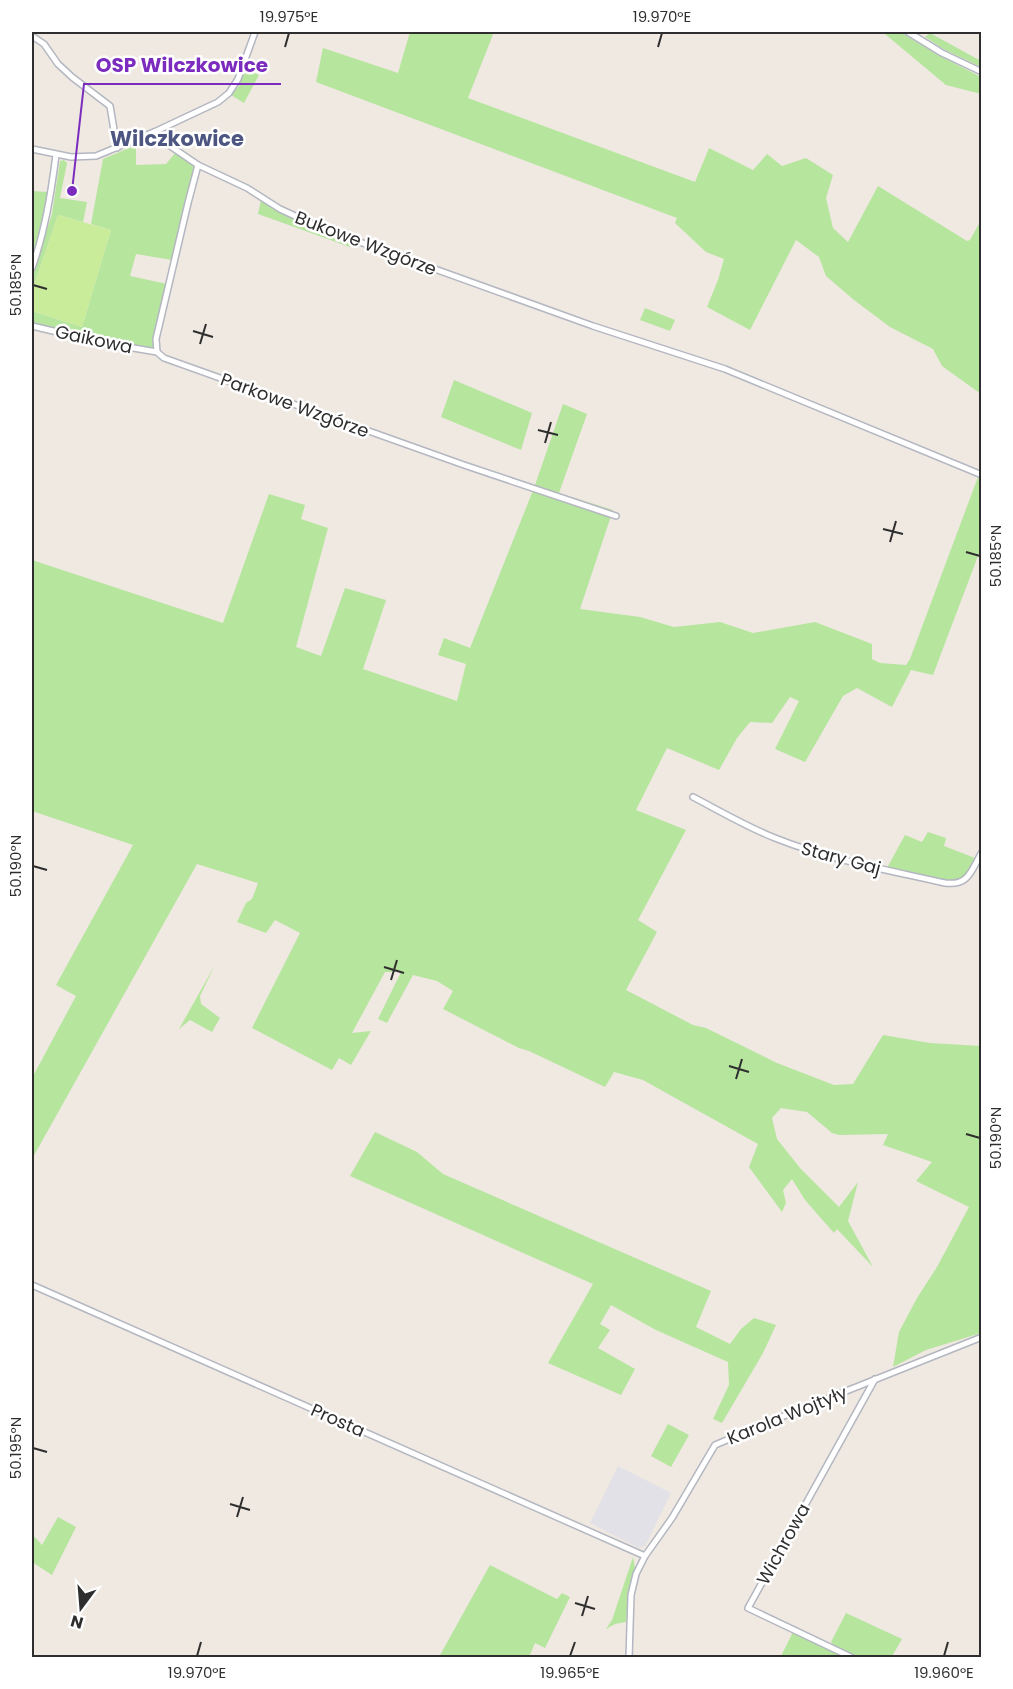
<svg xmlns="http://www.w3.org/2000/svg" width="1013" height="1689" font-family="Poppins,sans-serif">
  <rect width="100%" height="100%" fill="#efe9e1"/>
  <!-- industrial -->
  <path fill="#e3e1e8" d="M618 1466 671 1493 645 1546 639 1548 590 1523Z"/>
  <!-- green -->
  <g fill="#b6e59e">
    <path d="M410 32H494L468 98 695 182 709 148 753 170 767 154 782 166 806 158 833 175 826 198 833 228 848 242 878 186 967 241 970 240 981 220V394L942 366 933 349 890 327 854 300 826 276 819 257 796 240 750 330 707 307 718 280 724 259 706 252 675 223 677 218 316 82 323 48 398 73Z"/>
    <path d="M879 32H900L936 54 981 77V94L946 85 885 34Z"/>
    <path d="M930 33 981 61V67L945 50 925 37Z"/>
    <path d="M245 69 259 75 244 103 231 95 239 86Z"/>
    <path d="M136 145V165L166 164 176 152 194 167 172 260 136 254 130 276 167 284 153 348 98 339 87 334H80L32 324V311L82 327 111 230 91 224 103 159Z"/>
    <path d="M64 160 67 163 60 198 87 202 83 222 58 215 32 291V273L52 214 60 161Z"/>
    <path d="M32 191 48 192 44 221 32 256Z"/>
    <path d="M261 200 309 226 351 243 350 247 258 214Z"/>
    <path d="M645 308 675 320 670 331 640 320Z"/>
    <path d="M454 380 532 413 521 450 441 417Z"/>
    <path d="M563 404 587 414 559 493 613 510 580 609 640 617 674 627 720 622 753 633 815 622 872 644V659L880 663 906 665 910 659 978 477 981 479V548L933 675 911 670 892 707 857 688 843 696 805 762 775 749 799 701 790 697 772 723 750 722 737 738 719 770 667 748 636 810 686 830 638 920 657 932 626 990 693 1025 706 1028 777 1063 834 1085 853 1084 883 1035 930 1043 981 1046V1333L926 1350 893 1367 899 1332 917 1298 937 1267 969 1207 916 1181 932 1162 883 1145 888 1134 839 1135 832 1133 807 1112 781 1108 772 1118 777 1139 800 1168 839 1207 858 1182 848 1221 873 1267 837 1229 834 1233 805 1200 792 1179 783 1190 786 1203 782 1212 749 1167 758 1144 643 1080 614 1072 605 1087 529 1051 519 1048 443 1009 453 991 437 981 413 975 387 1023 378 1019 401 972H385L352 1033 371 1031 351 1065 339 1058 332 1070 252 1028 300 933 275 920 266 933 237 922 246 903 252 899 258 883 197 864 32 1159V1078L76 996 56 985 133 845 32 811V560L223 623 269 494 305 505 301 519 328 528 296 647 321 656 345 588 386 600 363 669 457 701 466 664 438 655 444 638 470 648 534 488Z"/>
    <path d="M928 832 946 838 944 846 975 858 964 878 949 882 887 868 905 835 922 842Z"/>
    <path d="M215 965 200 996 201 1004 220 1018 212 1032 190 1020 179 1029Z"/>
    <path d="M375 1132 417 1152 443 1174 711 1291 696 1327 730 1344 741 1329 754 1318 776 1325 763 1353 722 1423 713 1419 729 1385 728 1362 656 1330 611 1305 600 1324 610 1330 598 1348 635 1369 621 1395 548 1363 593 1284 350 1176Z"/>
    <path d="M668 1424 689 1435 671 1467 651 1456Z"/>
    <path d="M58 1517 76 1527 52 1575 32 1562V1534L42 1545Z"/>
    <path d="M633 1557 635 1568 629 1590 626 1622 615 1624 606 1629 612 1620Z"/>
    <path d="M490 1565 557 1599 562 1593 570 1597 545 1648 535 1643 529 1657H439Z"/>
    <path d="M846 1613 902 1639 891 1658 860 1657 834 1646 831 1642Z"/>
    <path d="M793 1632 846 1657 780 1658Z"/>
  </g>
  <!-- pitch -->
  <path fill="#c9ec9a" d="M58 215 111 230 82 327 32 311V291Z"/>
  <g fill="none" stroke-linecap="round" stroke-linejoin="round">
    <defs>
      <g id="minor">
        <path d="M908 32 942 53 982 72"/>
        <path d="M32 36 44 44 58 64 72 77 110 106 117 148"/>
        <path d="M154 132 160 139 198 165 247 188 280 209 321 228 593 326 725 369 982 475"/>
        <path d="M32 149 71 157 96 156 154 132 218 102 229 93 238 79 255 32"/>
        <path d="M198 165 188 203 156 339 157 352 164 358 464 465 616 516"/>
        <path d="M32 268C45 231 51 194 56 155"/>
        <path d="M32 326 104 343 157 352"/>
        <path d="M693 797C720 811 747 827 775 838 830 860 888 870 945 883 969 886 971 871 982 852"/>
        <path d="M32 1285 645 1556"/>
        <path d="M629 1658 631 1595 636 1574 645 1556 672 1518 715 1445 791 1413 982 1337"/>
        <path d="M853 1658 748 1608 875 1379"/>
      </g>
    </defs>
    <!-- minor casing -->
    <use href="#minor" stroke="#b4b7c1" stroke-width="8"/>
    <!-- minor -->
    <use href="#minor" stroke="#fff" stroke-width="5"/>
  </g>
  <!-- ticks -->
  <path fill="none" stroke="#2e2e2e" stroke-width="2" d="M285 47 289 33M658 47 662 33M33 285 47 289M193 331 213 337M200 344 206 324M538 430 558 435M545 443 551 422M883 529 903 534M890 542 896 521M966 552 980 556M33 866 47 870M384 967 404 973M391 980 397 960M729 1066 749 1072M736 1079 742 1059M966 1134 980 1138M33 1448 47 1452M230 1504 250 1510M237 1517 243 1497M575 1603 595 1609M582 1616 588 1596M197 1656 201 1642M570 1656 575 1642M944 1656 948 1642"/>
  <g text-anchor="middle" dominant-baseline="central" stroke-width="5" stroke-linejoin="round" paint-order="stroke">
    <!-- street labels -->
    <g font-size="18" fill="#2e2e2e" stroke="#fff">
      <text transform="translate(366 243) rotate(21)">Bukowe Wzgórze</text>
      <text transform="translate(94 339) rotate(12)">Gaikowa</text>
      <text transform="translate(295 405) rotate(20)">Parkowe Wzgórze</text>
      <text transform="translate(841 858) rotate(15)">Stary Gaj</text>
      <text transform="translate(787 1415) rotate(-22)">Karola Wojtyły</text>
      <text transform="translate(338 1420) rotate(24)">Prosta</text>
      <text transform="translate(783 1544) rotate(-61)">Wichrowa</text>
    </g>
    <!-- quarter labels -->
    <g font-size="21" font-weight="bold" fill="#4d5680" stroke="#fff">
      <text x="177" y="138">Wilczkowice</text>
    </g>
  </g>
  <!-- callouts -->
  <path fill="none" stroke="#7b2cbf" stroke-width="2" d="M72 191L84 84H281"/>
  <circle fill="#7b2cbf" stroke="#fff" stroke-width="2" cx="72" cy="191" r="6"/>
  <g font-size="20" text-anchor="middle" font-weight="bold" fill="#7b2cbf" stroke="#fff" stroke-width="5" stroke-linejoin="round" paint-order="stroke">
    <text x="182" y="72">OSP Wilczkowice</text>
  </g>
  <!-- border -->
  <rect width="1013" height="1689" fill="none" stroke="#ffffff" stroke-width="66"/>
  <!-- north arrow -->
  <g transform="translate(81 1608) rotate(196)" stroke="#ffffff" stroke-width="4.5" paint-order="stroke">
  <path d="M0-4.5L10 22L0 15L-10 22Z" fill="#2e2e2e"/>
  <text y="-9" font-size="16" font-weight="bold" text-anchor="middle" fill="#2e2e2e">N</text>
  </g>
  <rect x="33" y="33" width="947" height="1623" fill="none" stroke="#2e2e2e" stroke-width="2"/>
  <g font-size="15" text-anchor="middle" fill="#2e2e2e">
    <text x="289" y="22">19.975°E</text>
    <text x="662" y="22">19.970°E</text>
    <text transform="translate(16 285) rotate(-90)" y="5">50.185°N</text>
    <text transform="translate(996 556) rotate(-90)" y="5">50.185°N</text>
    <text transform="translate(16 866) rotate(-90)" y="5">50.190°N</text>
    <text transform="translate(996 1138) rotate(-90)" y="5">50.190°N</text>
    <text transform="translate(16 1448) rotate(-90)" y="5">50.195°N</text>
    <text x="197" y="1678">19.970°E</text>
    <text x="570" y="1678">19.965°E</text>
    <text x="944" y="1678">19.960°E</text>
  </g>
</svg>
